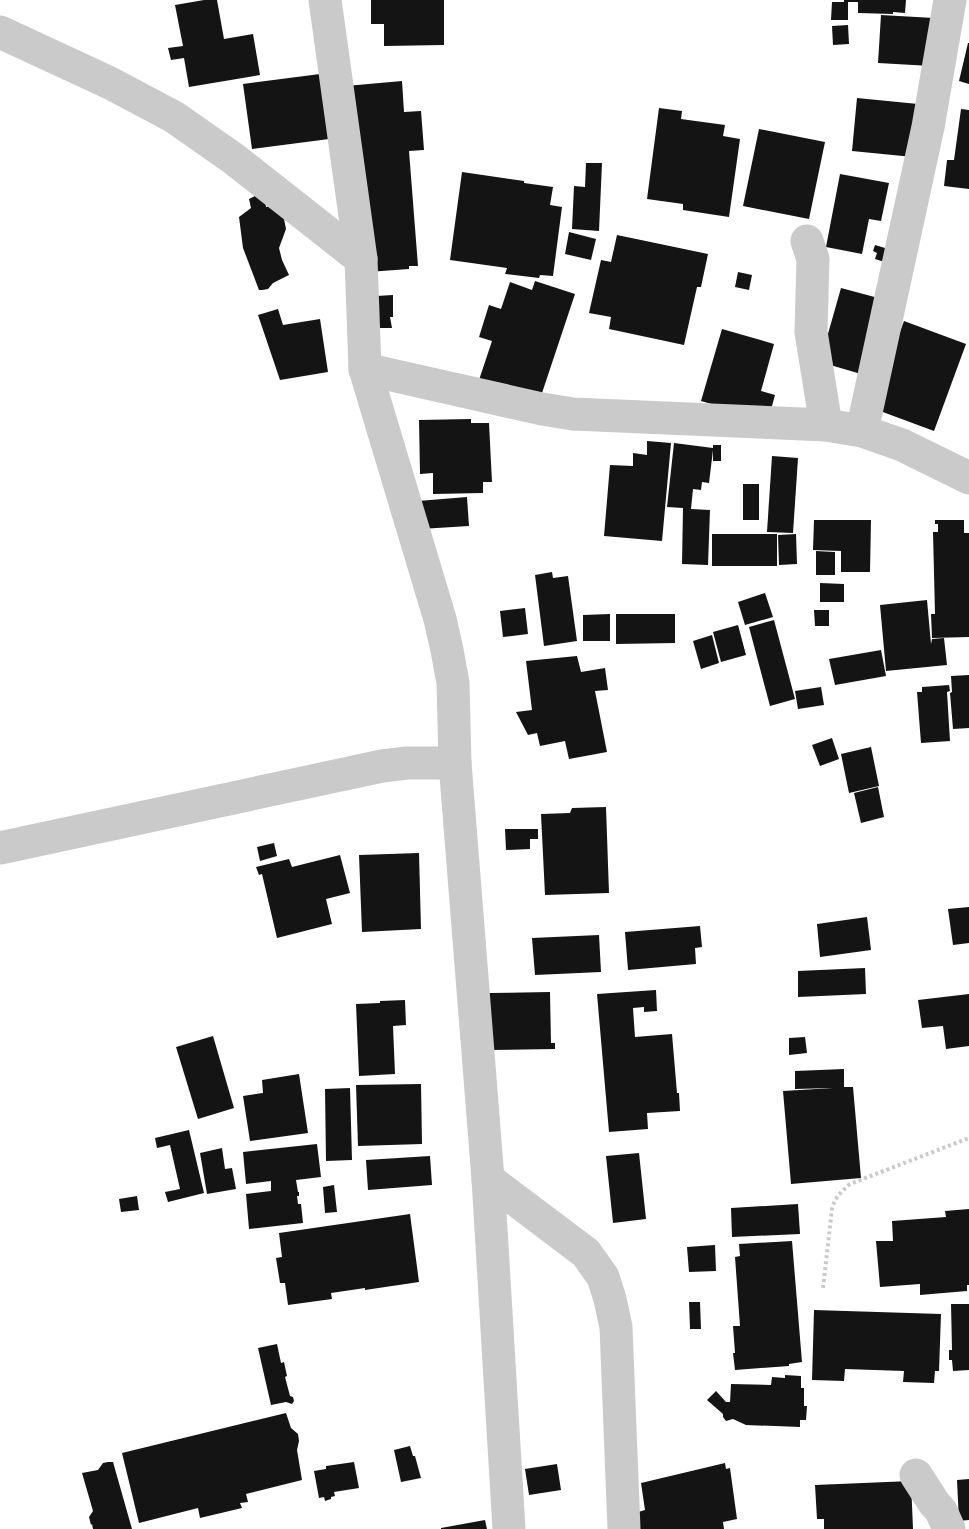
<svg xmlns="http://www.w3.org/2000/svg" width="969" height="1529" font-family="'Nunito Sans',sans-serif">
  <rect width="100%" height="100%" fill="#fff"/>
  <!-- building -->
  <g fill="#141414">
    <path d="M204 0H217L224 39 253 34 260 75 189 87 184 58 171 60 168 48 183 46 175 5Z"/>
    <path d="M371 0H444V45L384 46V24H371Z"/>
    <path d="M844 0H906L905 13 893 12V14L858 13V2H848V20H831L832 2H844Z"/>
    <path d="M881 15 934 18 931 66 878 63Z"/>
    <path d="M848 25 849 44 833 45 832 26Z"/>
    <path d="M968 43H969V84L959 81Z"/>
    <path d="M320 74 329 139 252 149 243 84Z"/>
    <path d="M402 81 404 112 421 111 424 150 409 151 418 266H409V269L368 272 346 86Z"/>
    <path d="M857 98 918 104 913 157 852 151Z"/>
    <path d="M659 108 682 111 681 119 725 125 723 136 740 139 729 217 683 210V204L647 199Z"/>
    <path d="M961 109 969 110V189L944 186 947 160H954Z"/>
    <path d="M759 129 825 142 809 219 743 206Z"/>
    <path d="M586 163H602L599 231 572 229 574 186 585 187Z"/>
    <path d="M462 172 524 181V183L553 187 550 205 562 207 553 276 540 275 539 278 505 274 507 268 450 260Z"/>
    <path d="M840 174 889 183 881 221 869 219 862 254 826 247Z"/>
    <path d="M255 193 265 199 266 207 281 204 286 229 279 248 282 260 289 275 273 283 268 289 262 290H259L243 248 239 217 251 208 249 199 255 196Z"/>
    <path d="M569 232 596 239 591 260 565 254Z"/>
    <path d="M617 235 708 254 701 287H697L684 345 609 329 611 317 589 313 601 260 611 262Z"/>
    <path d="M875 245 895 251 891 264 875 259 877 253 873 251Z"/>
    <path d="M738 272 752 275 749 290 735 287Z"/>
    <path d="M535 281 575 294 541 396 478 383 492 341 479 337 489 305 501 309 510 282 532 290Z"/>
    <path d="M841 288 882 299 861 374 820 362Z"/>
    <path d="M393 295V317H390L392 328H374L376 296Z"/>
    <path d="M278 309 283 325 320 319 328 372 280 380 258 315Z"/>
    <path d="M904 321 966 344 934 431 872 408Z"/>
    <path d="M722 329 774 344 761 391 775 395 769 417 729 409 701 401Z"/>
    <path d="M471 419V423H489L492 482H483V493L433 494V473L420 474 419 420Z"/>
    <path d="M647 441 671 443 662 541 604 536 610 465 633 466V453L647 455Z"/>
    <path d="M674 443 713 448V445H721V461H713V450L709 483 702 482 701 490 693 489 691 509 710 510 708 565 682 564 683 508 667 507Z"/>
    <path d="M772 456 798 458 793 533 767 532Z"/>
    <rect x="743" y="484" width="16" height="36"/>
    <path d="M467 497 469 526 421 529 418 501Z"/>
    <path d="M814 520H871L870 572H841V551L813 550Z"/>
    <path d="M935 520H964V533H969V637L932 638 931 614H935L933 532H938V524H935Z"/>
    <rect x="712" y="534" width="65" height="32"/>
    <path d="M796 534 797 564 779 565 778 535Z"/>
    <path d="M816 551 835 552V575H816Z"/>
    <path d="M552 572 553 578 568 576 577 641 544 646 535 575Z"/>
    <path d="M820 583 844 584V602H820Z"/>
    <path d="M765 593 773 617 745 625 738 602Z"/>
    <path d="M927 600 931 644 932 639 944 638 947 665 886 671 880 605Z"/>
    <path d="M525 608 528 634 503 637 500 611Z"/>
    <path d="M814 610H829V626H815Z"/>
    <path d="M610 614V641H583V615Z"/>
    <path d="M616 614H675V643L616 644Z"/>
    <path d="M774 620 795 699 770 706 749 627Z"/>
    <path d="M738 625 746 655 721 662 713 632Z"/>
    <path d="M712 635 719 663 701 669 693 641Z"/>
    <path d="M881 650 886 676 835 685 829 659Z"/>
    <path d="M577 656 581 672 605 668 608 690 595 691 607 752 569 759 565 741 540 746 537 733 528 735 516 712 532 710 526 661Z"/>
    <path d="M969 675V728L953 729 950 693 952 692 951 676Z"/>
    <path d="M949 685 950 691 947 692 950 741 921 743 917 692H922V687Z"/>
    <path d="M821 687 824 705 798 709 795 691Z"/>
    <path d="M832 738 839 759 820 766 812 745Z"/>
    <path d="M871 747 879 786 849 793 841 754Z"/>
    <path d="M878 787 884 817 861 823 854 793Z"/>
    <path d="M606 807 609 893 545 895 541 814 570 813 572 808Z"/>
    <path d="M505 829H538V839H530V849L506 850Z"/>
    <path d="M274 843 277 856 260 861 257 847Z"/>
    <path d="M419 853 421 929 362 932 359 855Z"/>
    <path d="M340 855 350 893 326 899 332 924 277 938 262 874 259 875 256 867 289 859 292 867Z"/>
    <path d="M969 907V943L953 945 948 909Z"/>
    <path d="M867 917 871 950 820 957 817 924Z"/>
    <path d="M700 926 702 947 695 948 696 964 628 970 625 932Z"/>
    <path d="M599 935 601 972 535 975 532 938Z"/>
    <path d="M865 968 866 994 798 997V971Z"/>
    <path d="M656 990 657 1011 644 1012V1007L633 1008 635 1037 672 1034 677 1093H679L680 1111 647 1113 648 1129 609 1132 597 994Z"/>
    <path d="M550 992 551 1043H555V1049L490 1050 489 993Z"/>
    <path d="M969 994V1046L946 1049 943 1026 922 1028 918 1000Z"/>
    <path d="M405 1000 406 1025 393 1026 395 1074 359 1076 356 1004 380 1003V1001Z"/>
    <path d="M213 1036 234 1108 198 1119 176 1047Z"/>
    <path d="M805 1037 807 1053 789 1055V1038Z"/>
    <path d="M844 1069V1087H853L861 1178 791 1184 783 1091 833 1088 795 1089V1071Z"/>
    <path d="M299 1074 308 1133 250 1141 243 1096 263 1093 262 1080Z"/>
    <path d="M421 1084 422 1144 358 1146 356 1085Z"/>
    <path d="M350 1088 352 1160 326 1161 325 1089Z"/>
    <path d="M189 1130 204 1193 168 1202 165 1192 180 1189 170 1145 157 1148 155 1138Z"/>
    <path d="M317 1144 321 1177 296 1180 298 1192H299V1196H297L298 1204H301L303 1223 249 1229 246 1194 271 1191V1181L246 1184 243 1152Z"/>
    <path d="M222 1148 225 1169 232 1168 236 1189 207 1194 200 1153Z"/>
    <path d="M639 1153 646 1219 613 1223 606 1156Z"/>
    <path d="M430 1156 432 1185 368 1190 366 1160Z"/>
    <path d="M334 1185 337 1212 325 1213 323 1187Z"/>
    <path d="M137 1196 139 1210 121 1212 119 1199Z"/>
    <path d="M798 1204 800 1234 732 1237 731 1208Z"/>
    <path d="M969 1209V1285H967V1291L920 1295V1284L880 1287 876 1241H893L892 1221 946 1217 945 1211Z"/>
    <path d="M410 1214 419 1282 365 1290V1288L331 1293 332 1299 288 1305 285 1283H280L276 1258 282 1257 279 1233Z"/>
    <path d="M792 1241 802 1362 789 1364V1366L735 1370 733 1353H735L733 1326H740L735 1257 740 1256 739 1244Z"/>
    <path d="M715 1245 716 1271 689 1272 687 1247Z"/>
    <path d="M689 1302H700L701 1329H690Z"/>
    <path d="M951 1304H969V1370L953 1371 952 1360H949V1350H952Z"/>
    <path d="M814 1310 941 1314 939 1371H935L934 1383 903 1382 904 1371 845 1369 844 1381 812 1380Z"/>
    <path d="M277 1344 281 1363 284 1362 287 1376 285 1377 290 1396 293 1397 294 1401 292 1404 286 1402 271 1405 258 1348Z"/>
    <path d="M785 1375 801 1376V1388H804V1406H807L806 1420H800V1427L746 1425 733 1419 726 1421 723 1417V1414L707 1400 716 1391 726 1402H730L731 1384 771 1385 772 1377 785 1378Z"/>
    <path d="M286 1413 291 1428 298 1434 299 1441 297 1450 302 1480 246 1494 248 1502 240 1503 242 1508 200 1518 198 1508 139 1523 122 1453Z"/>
    <path d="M410 1446 413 1456H415L421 1478 401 1482 394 1450Z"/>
    <path d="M108 1462H113L132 1529H93L92 1524 91 1525 89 1517 93 1511 82 1473 98 1470 103 1463Z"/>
    <path d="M354 1462 359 1488 334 1492 335 1496 331 1497V1499L325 1501 324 1497 319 1498 314 1471 326 1469V1466Z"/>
    <path d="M725 1463 726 1469 730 1468 737 1519 723 1522 724 1529H630L628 1515 645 1510 641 1483Z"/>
    <path d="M557 1464 561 1490 529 1495 525 1469Z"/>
    <path d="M969 1479V1520L959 1521 957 1480Z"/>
    <path d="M911 1481 913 1529H824V1519H817L815 1485Z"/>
    <path d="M485 1520 487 1529H441V1528Z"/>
  </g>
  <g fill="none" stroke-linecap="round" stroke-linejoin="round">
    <!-- path -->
    <path stroke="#cacaca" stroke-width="4" stroke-dasharray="3 3" stroke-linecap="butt" d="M823 1288 832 1209C835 1197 841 1192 850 1184L969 1138"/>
    <!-- minor -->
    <g stroke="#cacaca" stroke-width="33">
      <path d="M325 0 361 259 365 369 440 619 447 650 453 683 455 763 488 1179 509 1529"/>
      <path d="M0 32 110 83 174 117 234 159 361 259"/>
      <path d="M807 241 813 259 811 332 826 425"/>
      <path d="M365 369 542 409 573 414 826 425 862 431 902 445 969 478"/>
      <path d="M862 431 928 127 950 0"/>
      <path d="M0 848 382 766 407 763H455"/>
      <path d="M488 1179 586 1253 603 1277 610 1299 616 1327 624 1529"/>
      <path d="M916 1475 934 1503 941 1511 949 1529"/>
    </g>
  </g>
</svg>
